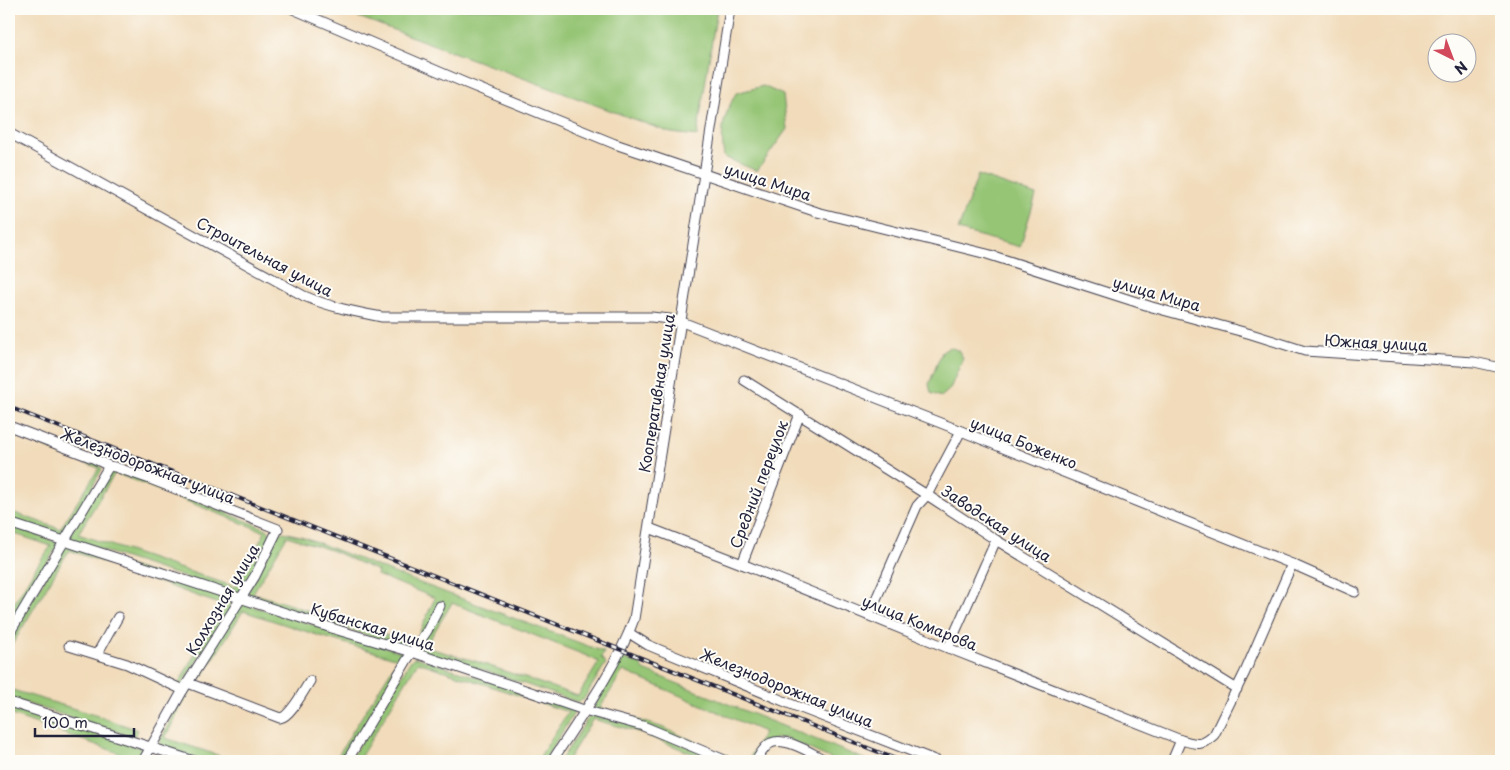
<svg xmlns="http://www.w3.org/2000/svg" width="1510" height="770" font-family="'Playpen Sans',sans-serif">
  <rect width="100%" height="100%" fill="#fdfcf7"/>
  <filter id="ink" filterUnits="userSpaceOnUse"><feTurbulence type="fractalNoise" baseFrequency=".02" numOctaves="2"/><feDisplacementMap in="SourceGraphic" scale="10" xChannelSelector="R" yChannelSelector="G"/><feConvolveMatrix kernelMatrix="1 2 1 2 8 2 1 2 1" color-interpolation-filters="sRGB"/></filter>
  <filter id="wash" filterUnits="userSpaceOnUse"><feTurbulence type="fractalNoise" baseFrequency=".0096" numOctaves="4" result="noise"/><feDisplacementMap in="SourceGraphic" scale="20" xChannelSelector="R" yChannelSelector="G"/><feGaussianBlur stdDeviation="1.12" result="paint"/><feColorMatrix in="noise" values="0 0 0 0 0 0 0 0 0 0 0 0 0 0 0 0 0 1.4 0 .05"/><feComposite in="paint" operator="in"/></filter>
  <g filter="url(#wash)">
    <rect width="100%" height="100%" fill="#f1dbba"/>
    <!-- green -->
    <g fill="#95c574" stroke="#5c7458" fill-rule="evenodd">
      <path d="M337 9H717L697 136 671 133Z"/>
      <path d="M763 86 783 95 787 129 757 171 724 157C720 129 723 118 736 93Z"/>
      <path d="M978 175 1036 195 1020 247 958 230Z"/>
      <path d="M950 347 959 351 963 358 950 389 941 397 931 393 929 384 942 352Z"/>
      <path d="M9 427 99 465 102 469 64 538 9 520V511L60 529 99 468 59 453 9 431Z"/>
      <path d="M109 469H117L267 529 271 535 251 577 239 595 67 539ZM115 473 265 532 235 587 78 534Z"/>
      <path d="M9 525 59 543 9 627V612L34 570 51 546 9 532Z"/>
      <path d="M284 532 304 537 404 577 604 652 601 658 606 663 583 700 577 702 487 671 412 650 246 596 278 533ZM287 536 333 551 378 571 377 575 435 598 414 644 253 593ZM452 603 587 656 599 662 578 696 475 661 425 647Z"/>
      <path d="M65 544 230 599 231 603 230 609 181 686 178 685 222 605 69 550 9 650V640Z"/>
      <path d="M242 603 402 652 405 655 343 761H335L349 737 398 659 317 635 243 611 199 682C184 697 175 719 165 738L236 761H206L163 747 159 743 187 688Z"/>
      <path d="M415 657 573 708 574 713 544 761H537L568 712 418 662 358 761H349L411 660Z"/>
      <path d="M623 658 641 665 644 670 869 761H836L785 738 774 739 753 761H748L764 732 623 671 600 708 664 728 739 761H732L664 733 600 711 593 708Z"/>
      <path d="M9 689 95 715 138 730 134 737 9 698Z"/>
      <path d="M9 706 144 749 145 751 140 761H131L133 758 9 714Z"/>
      <path d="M595 716 631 724 724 761H712L635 731 593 719 567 761H560L589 717Z"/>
    </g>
  </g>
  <g filter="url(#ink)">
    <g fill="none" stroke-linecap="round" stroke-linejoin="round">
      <defs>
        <g id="minor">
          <path d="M293 9 463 82 615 144 817 212 987 254 1152 307 1251 334 1305 351 1474 362 1501 368"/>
          <path d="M9 133 304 296C330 307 355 312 382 317H651L670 319 682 322 961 431 1292 564 1355 592"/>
          <path d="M744 380 927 495 996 540 1237 689"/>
          <path d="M9 426 93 458 109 466 115 467 150 479 278 529 255 576 183 690 143 761"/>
          <path d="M9 523 341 631 412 652 584 710 643 726 727 761"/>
          <path d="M649 528 742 564 948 648 1181 740C1197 744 1201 747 1214 735L1245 672 1292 564"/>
          <path d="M742 564 800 414"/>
          <path d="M869 615 917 506 927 495 961 431"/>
          <path d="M629 633 648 645 793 705 937 761"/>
          <path d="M9 634 109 466"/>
          <path d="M69 646 127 664 183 690"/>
          <path d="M948 648 996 540"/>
          <path d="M97 654 118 617"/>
          <path d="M188 683 280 718C290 717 304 690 310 681"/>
          <path d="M9 702 194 761"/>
          <path d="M347 761 407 660 427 631 440 606"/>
          <path d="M552 761C580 718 617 667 634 619L730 9"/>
          <path d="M756 761C760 755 764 746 771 743 786 736 814 755 827 761"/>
          <path d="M1172 761 1181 740"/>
        </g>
      </defs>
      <!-- minor casing -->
      <use href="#minor" stroke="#413e4e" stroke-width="11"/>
      <!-- minor -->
      <use href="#minor" stroke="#fff" stroke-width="9"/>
      <defs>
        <path id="rail" d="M9 407 901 761"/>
      </defs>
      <!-- rail casing -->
      <use href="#rail" stroke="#22223b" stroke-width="4"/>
      <!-- rail -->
      <use href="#rail" stroke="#fdfcf7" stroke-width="2" stroke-dasharray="5.5" stroke-linecap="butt"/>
    </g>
  </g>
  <g text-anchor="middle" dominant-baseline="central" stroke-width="4" stroke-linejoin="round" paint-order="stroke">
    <!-- street labels -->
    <g font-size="15" fill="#22223b" stroke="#fdfcf7">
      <text transform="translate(768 181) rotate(18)">улица Мира</text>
      <text transform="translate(265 256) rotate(28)">Строительная улица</text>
      <text transform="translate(1157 293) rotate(16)">улица Мира</text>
      <text transform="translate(1376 342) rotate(3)">Южная улица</text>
      <text transform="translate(656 393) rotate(-81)">Кооперативная улица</text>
      <text transform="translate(1024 442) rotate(22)">улица Боженко</text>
      <text transform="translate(148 465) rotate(21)">Железнодорожная улица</text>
      <text transform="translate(758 484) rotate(-69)">Средний переулок</text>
      <text transform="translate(997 523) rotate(33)">Заводская улица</text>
      <text transform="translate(222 599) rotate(-59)">Колхозная улица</text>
      <text transform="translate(920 622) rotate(22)">улица Комарова</text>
      <text transform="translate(373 626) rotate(17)">Кубанская улица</text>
      <text transform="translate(787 687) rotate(22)">Железнодорожная улица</text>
    </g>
  </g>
  <!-- margin -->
  <rect width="1510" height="770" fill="none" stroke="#fdfcf7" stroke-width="30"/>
  <!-- north arrow -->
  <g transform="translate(1452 58) rotate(138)"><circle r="24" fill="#fdfcf7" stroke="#a5a5ac"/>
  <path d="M0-4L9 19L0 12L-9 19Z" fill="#d1495b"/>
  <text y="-8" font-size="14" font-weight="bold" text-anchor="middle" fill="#22223b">N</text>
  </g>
  <!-- scale -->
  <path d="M35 728v8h99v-8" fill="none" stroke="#22223b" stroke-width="2.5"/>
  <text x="42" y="728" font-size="15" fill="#22223b" stroke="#fdfcf7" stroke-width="4" paint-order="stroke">100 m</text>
</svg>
